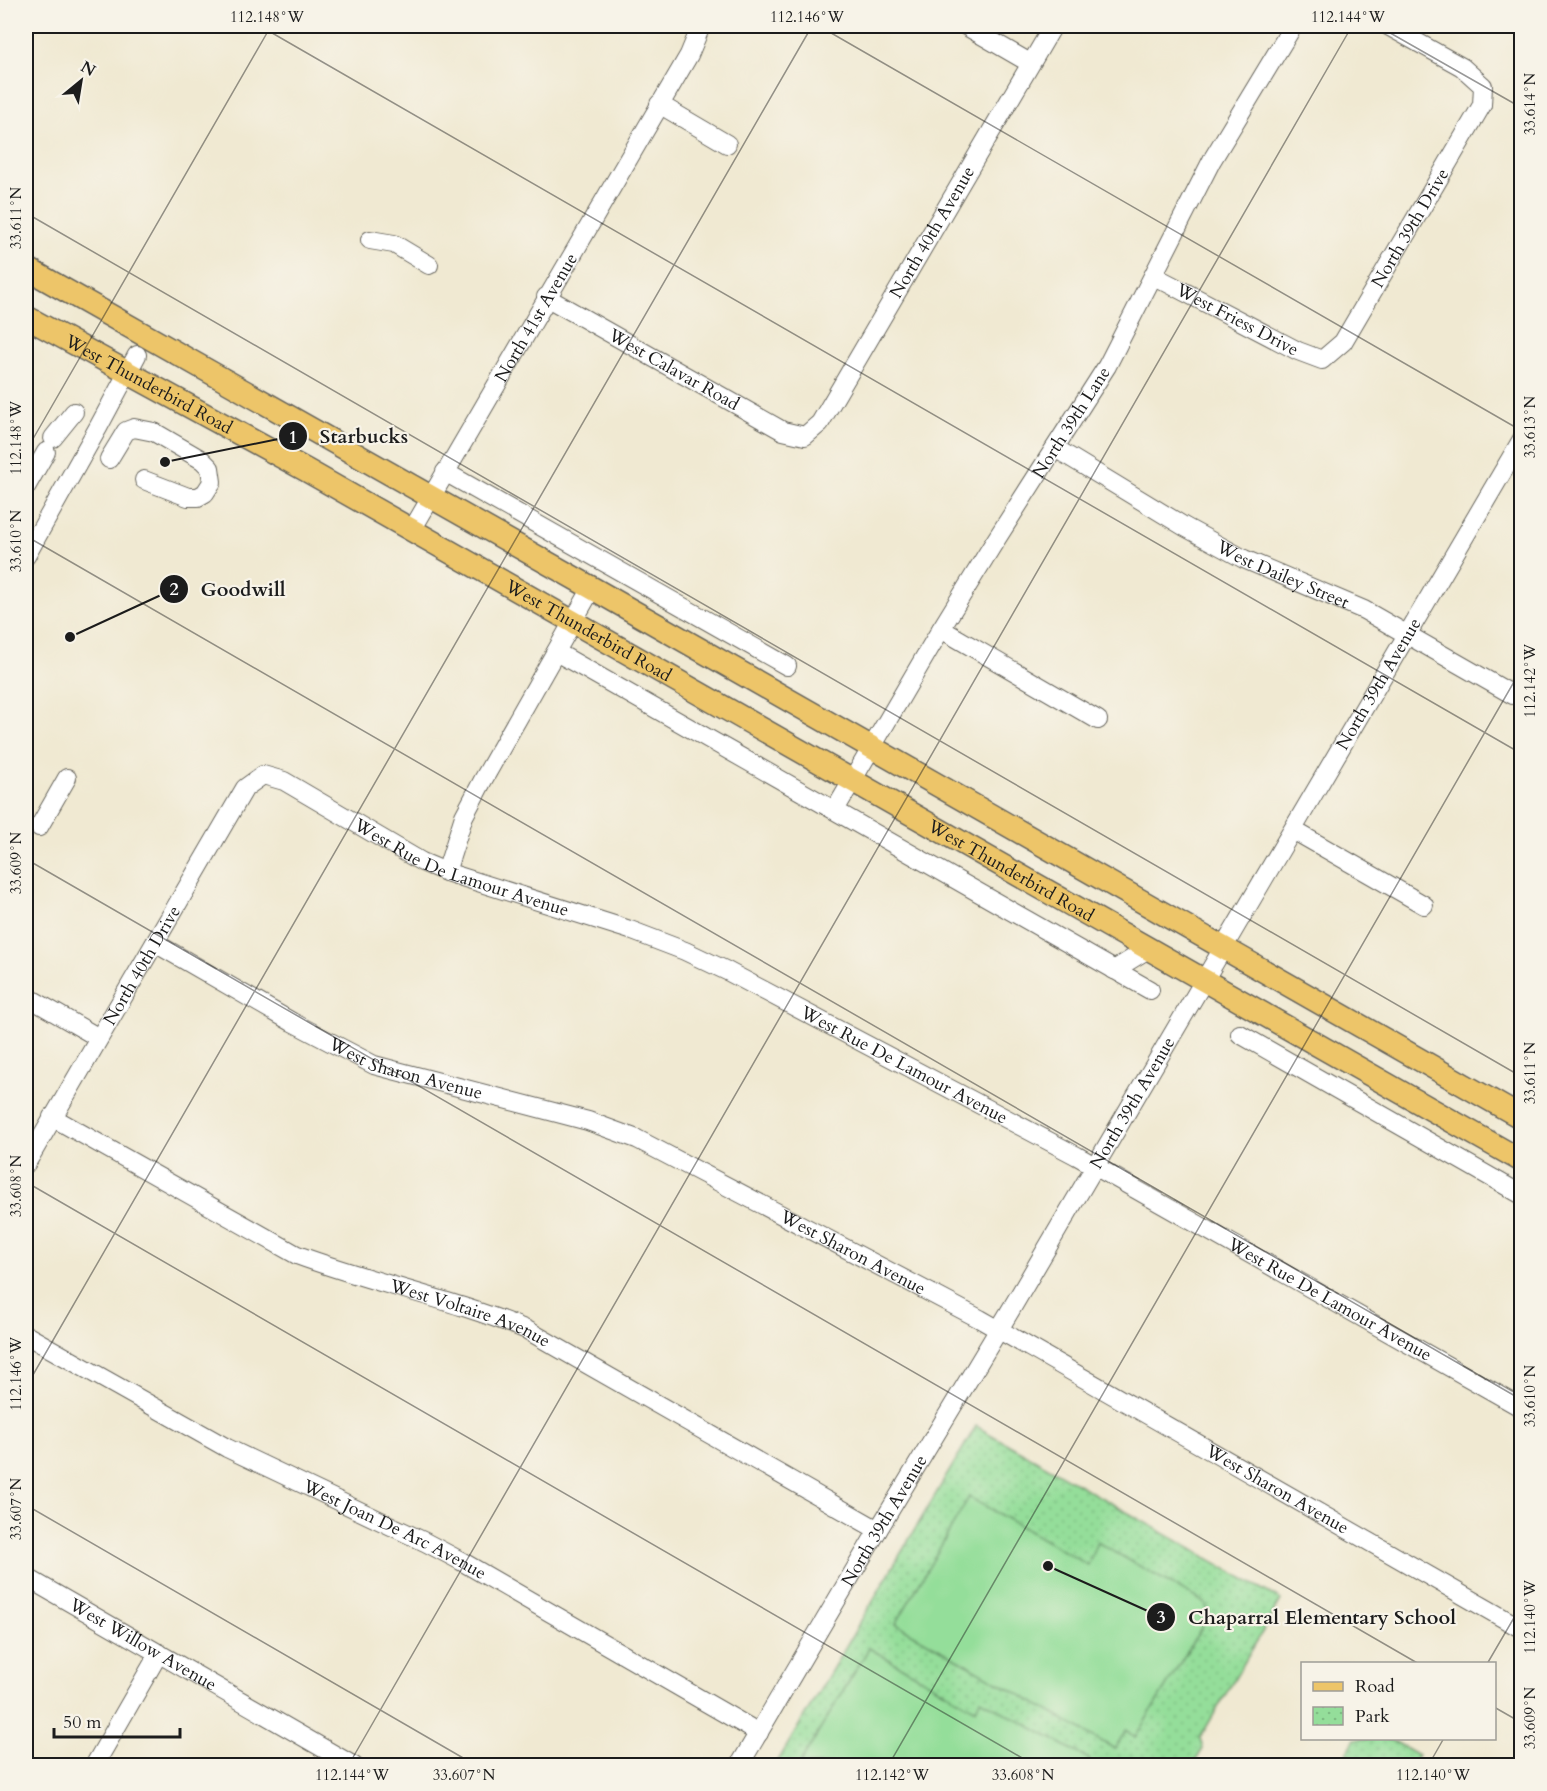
<svg xmlns="http://www.w3.org/2000/svg" width="1547" height="1791" font-family="Cardo,serif">
  <defs>
    <pattern id="park-dots" width="8" height="8" patternUnits="userSpaceOnUse" patternTransform="scale(1.5)"><rect width="8" height="8" fill="#94de9a"/><path d="M2 2h.1M6 6h.1" fill="none" stroke="#7fbe84" stroke-width="1.8" stroke-linecap="round"/></pattern>
  </defs>
  <rect width="100%" height="100%" fill="#f7f3e8"/>
  <filter id="ink" filterUnits="userSpaceOnUse"><feTurbulence type="fractalNoise" baseFrequency=".0167" numOctaves="2"/><feDisplacementMap in="SourceGraphic" scale="12" xChannelSelector="R" yChannelSelector="G"/><feConvolveMatrix kernelMatrix="1 2 1 2 8 2 1 2 1" color-interpolation-filters="sRGB"/></filter>
  <filter id="wash" filterUnits="userSpaceOnUse"><feTurbulence type="fractalNoise" baseFrequency=".008" numOctaves="4" result="noise"/><feDisplacementMap in="SourceGraphic" scale="24" xChannelSelector="R" yChannelSelector="G"/><feGaussianBlur stdDeviation="1.35" result="paint"/><feColorMatrix in="noise" values="0 0 0 0 0 0 0 0 0 0 0 0 0 0 0 0 0 1.4 0 .05"/><feComposite in="paint" operator="in"/></filter>
  <g filter="url(#wash)">
    <rect width="100%" height="100%" fill="#f0e9d2"/>
    <!-- park -->
    <g fill="url(#park-dots)" stroke="#587d5b" stroke-width="1.5">
      <path d="M976 1426 1281 1600 1200 1738 1203 1749 1193 1765 775 1766Z"/>
      <path d="M1390 1739 1418 1755 1411 1765H1368L1347 1753 1355 1739Z"/>
    </g>
    <!-- garden -->
    <g fill="#94de9a" stroke="#587d5b" stroke-width="1.5">
      <path d="M969 1497 1088 1565 1097 1542 1205 1603 1209 1615 1135 1738 1126 1730 1115 1749 896 1624Z"/>
      <path d="M869 1648 976 1710 980 1699 1089 1759 1090 1765H799Z"/>
    </g>
  </g>
  <g filter="url(#ink)">
    <g fill="none" stroke-linecap="round" stroke-linejoin="round">
      <defs>
        <g id="minor">
          <path d="M966 26 1030 63"/>
          <path d="M659 104 727 144"/>
          <path d="M370 240 394 244 429 265"/>
          <path id="s1" d="M1154 276 1298 351 1322 360 1343 342 1482 105 1483 86 1462 67 1388 26"/>
          <path id="s2" d="M546 297 783 431 805 436 820 423 1053 26"/>
          <path d="M53 438 74 412"/>
          <path id="s3" d="M1055 448 1185 527 1244 559 1364 610 1513 695"/>
          <path d="M109 459 126 431 134 428 154 432 202 460 210 468 212 482 205 493 198 497H188L144 480"/>
          <path d="M445 472 787 666"/>
          <path d="M26 487 46 452"/>
          <path id="s4" d="M412 530 689 55 701 26"/>
          <path d="M26 556 99 426 137 355"/>
          <path d="M941 629 1098 720"/>
          <path d="M556 652 1150 990"/>
          <path id="s5" d="M835 810 941 629 992 546 1107 366 1212 160 1293 26"/>
          <path d="M39 827 67 778"/>
          <path d="M1293 830 1424 905"/>
          <path d="M446 872 464 816 483 780 592 588"/>
          <path id="s6" d="M155 943 292 1022 374 1065 588 1121 637 1139 980 1319 1522 1629"/>
          <path d="M1114 970 1148 949"/>
          <path d="M26 996 99 1038"/>
          <path d="M1240 1034 1522 1195"/>
          <path id="s7" d="M52 1117 297 1255C373 1283 452 1299 527 1330L878 1530"/>
          <path id="s8" d="M26 1164 245 788 263 775 284 781 422 862 446 872 630 930 685 951 727 971 1077 1156 1522 1408"/>
          <path id="s9" d="M26 1335 227 1448 425 1542 461 1561 759 1733"/>
          <path id="s10" d="M26 1577 354 1766"/>
          <path d="M94 1766 159 1653"/>
          <path id="s11" d="M739 1766 878 1530 1010 1311 1522 439"/>
        </g>
        <g id="major">
          <path d="M26 268 592 588 1522 1118"/>
          <path id="s12" d="M26 317 306 470 1522 1161"/>
        </g>
      </defs>
      <!-- minor casing -->
      <use href="#minor" stroke="#66645c" stroke-width="20"/>
      <!-- major casing -->
      <use href="#major" stroke="#66645c" stroke-width="25"/>
      <!-- minor -->
      <use href="#minor" stroke="#fff" stroke-width="18"/>
      <!-- major -->
      <use href="#major" stroke="#edc569" stroke-width="22"/>
    </g>
  </g>
  <!-- ticks -->
  <path fill="none" stroke="#1c1c1c" stroke-width="1.5" stroke-opacity="0.45" d="M260 26 1522 754M819 26 1522 431M1378 26 1522 108M26 213 1522 1077M26 451 271 26M26 536 1522 1400M26 859 1419 1664M26 1182 1036 1766M26 1387 812 26M26 1505 477 1766M1487 1664 1522 1604M1494 1707 1522 1723M348 1766 1352 26M888 1766 1522 668M1428 1766 1444 1738"/>
  <g text-anchor="middle" dominant-baseline="central" stroke-width="4.5" stroke-linejoin="round" paint-order="stroke">
    <!-- street labels -->
    <g font-size="18" fill="#1c1c1c" stroke="#f7f3e8">
      <text stroke="none"><textPath href="#s1" startOffset="348">North 39th Drive</textPath></text>
      <text stroke="none"><textPath href="#s2" startOffset="536">North 40th Avenue</textPath></text>
      <text stroke="none"><textPath href="#s4" startOffset="246">North 41st Avenue</textPath></text>
      <text stroke="none"><textPath href="#s1" startOffset="94">West Friess Drive</textPath></text>
      <text stroke="none"><textPath href="#s2" startOffset="147">West Calavar Road</textPath></text>
      <text stroke="none"><textPath href="#s12" startOffset="140">West Thunderbird Road</textPath></text>
      <text stroke="none"><textPath href="#s5" startOffset="454">North 39th Lane</textPath></text>
      <text stroke="none"><textPath href="#s3" startOffset="261">West Dailey Street</textPath></text>
      <text stroke="none"><textPath href="#s12" startOffset="644">West Thunderbird Road</textPath></text>
      <text stroke="none"><textPath href="#s11" startOffset="1257">North 39th Avenue</textPath></text>
      <text stroke="none"><textPath href="#s8" startOffset="678">West Rue De Lamour Avenue</textPath></text>
      <text stroke="none"><textPath href="#s12" startOffset="1130">West Thunderbird Road</textPath></text>
      <text stroke="none"><textPath href="#s8" startOffset="230">North 40th Drive</textPath></text>
      <text stroke="none"><textPath href="#s8" startOffset="1164">West Rue De Lamour Avenue</textPath></text>
      <text stroke="none"><textPath href="#s6" startOffset="282">West Sharon Avenue</textPath></text>
      <text stroke="none"><textPath href="#s11" startOffset="771">North 39th Avenue</textPath></text>
      <text stroke="none"><textPath href="#s6" startOffset="768">West Sharon Avenue</textPath></text>
      <text stroke="none"><textPath href="#s8" startOffset="1650">West Rue De Lamour Avenue</textPath></text>
      <text stroke="none"><textPath href="#s7" startOffset="464">West Voltaire Avenue</textPath></text>
      <text stroke="none"><textPath href="#s6" startOffset="1254">West Sharon Avenue</textPath></text>
      <text stroke="none"><textPath href="#s11" startOffset="285">North 39th Avenue</textPath></text>
      <text stroke="none"><textPath href="#s9" startOffset="417">West Joan De Arc Avenue</textPath></text>
      <text stroke="none"><textPath href="#s10" startOffset="135">West Willow Avenue</textPath></text>
    </g>
  </g>
  <!-- callouts -->
  <path fill="none" stroke="#1c1c1c" stroke-width="2" d="M165 462L293 436M70 637L174 589M1048 1566L1161 1617"/>
  <g fill="#1c1c1c" stroke="#f7f3e8" stroke-width="2">
    <circle cx="165" cy="462" r="6"/>
    <circle cx="70" cy="637" r="6"/>
    <circle cx="1048" cy="1566" r="6"/>
    <circle cx="293" cy="436" r="15"/>
    <circle cx="174" cy="589" r="15"/>
    <circle cx="1161" cy="1617" r="15"/>
  </g>
  <g font-size="18" text-anchor="middle" font-weight="bold" fill="#fff">
    <text x="293" y="443">1</text>
    <text x="174" y="595">2</text>
    <text x="1161" y="1623">3</text>
  </g>
  <g font-size="20" text-anchor="middle" font-weight="bold" fill="#1c1c1c" stroke="#f7f3e8" stroke-width="4.5" stroke-linejoin="round" paint-order="stroke">
    <text x="364" y="443">Starbucks</text>
    <text x="243" y="596">Goodwill</text>
    <text x="1322" y="1624">Chaparral Elementary School</text>
  </g>
  <!-- margin -->
  <rect width="1547" height="1791" fill="none" stroke="#f7f3e8" stroke-width="66"/>
  <!-- legend -->
  <rect x="1301" y="1662" width="195" height="78" fill="#f7f3e8" stroke="#9f9d96" stroke-width="1.5"/>
  <rect x="1313" y="1682" width="30" height="9" fill="#edc569" stroke="#9f9d96" stroke-width="1.5"/>
  <text x="1355" y="1692" font-size="18" fill="#1c1c1c">Road</text>
  <rect x="1313" y="1707" width="30" height="18" fill="url(#park-dots)" stroke="#9f9d96" stroke-width="1.5"/>
  <text x="1355" y="1722" font-size="18" fill="#1c1c1c">Park</text>
  <!-- north arrow -->
  <g transform="translate(81 81) rotate(30)" stroke="#f7f3e8" stroke-width="4.5" paint-order="stroke">
  <path d="M0-4.5L10 22L0 15L-10 22Z" fill="#1c1c1c"/>
  <text y="-9" font-size="16" font-weight="bold" text-anchor="middle" fill="#1c1c1c">N</text>
  </g>
  <!-- scale -->
  <path d="M54 1728v9h126v-9" fill="none" stroke="#1c1c1c" stroke-width="3"/>
  <text x="63" y="1728" font-size="18" fill="#1c1c1c" stroke="#f7f3e8" stroke-width="4.5" paint-order="stroke">50 m</text>
  <rect x="33" y="33" width="1481" height="1725" fill="none" stroke="#1c1c1c" stroke-width="2"/>
  <g font-size="15" text-anchor="middle" fill="#1c1c1c">
    <text x="267" y="22">112.148°W</text>
    <text x="807" y="22">112.146°W</text>
    <text x="1348" y="22">112.144°W</text>
    <text transform="translate(1530 104) rotate(-90)" y="5">33.614°N</text>
    <text transform="translate(16 218) rotate(-90)" y="5">33.611°N</text>
    <text transform="translate(1530 427) rotate(-90)" y="5">33.613°N</text>
    <text transform="translate(16 438) rotate(-90)" y="5">112.148°W</text>
    <text transform="translate(16 541) rotate(-90)" y="5">33.610°N</text>
    <text transform="translate(1530 681) rotate(-90)" y="5">112.142°W</text>
    <text transform="translate(16 863) rotate(-90)" y="5">33.609°N</text>
    <text transform="translate(1530 1073) rotate(-90)" y="5">33.611°N</text>
    <text transform="translate(16 1186) rotate(-90)" y="5">33.608°N</text>
    <text transform="translate(16 1374) rotate(-90)" y="5">112.146°W</text>
    <text transform="translate(1530 1396) rotate(-90)" y="5">33.610°N</text>
    <text transform="translate(16 1509) rotate(-90)" y="5">33.607°N</text>
    <text transform="translate(1530 1617) rotate(-90)" y="5">112.140°W</text>
    <text transform="translate(1530 1718) rotate(-90)" y="5">33.609°N</text>
    <text x="352" y="1780">112.144°W</text>
    <text x="464" y="1780">33.607°N</text>
    <text x="892" y="1780">112.142°W</text>
    <text x="1023" y="1780">33.608°N</text>
    <text x="1433" y="1780">112.140°W</text>
  </g>
</svg>
